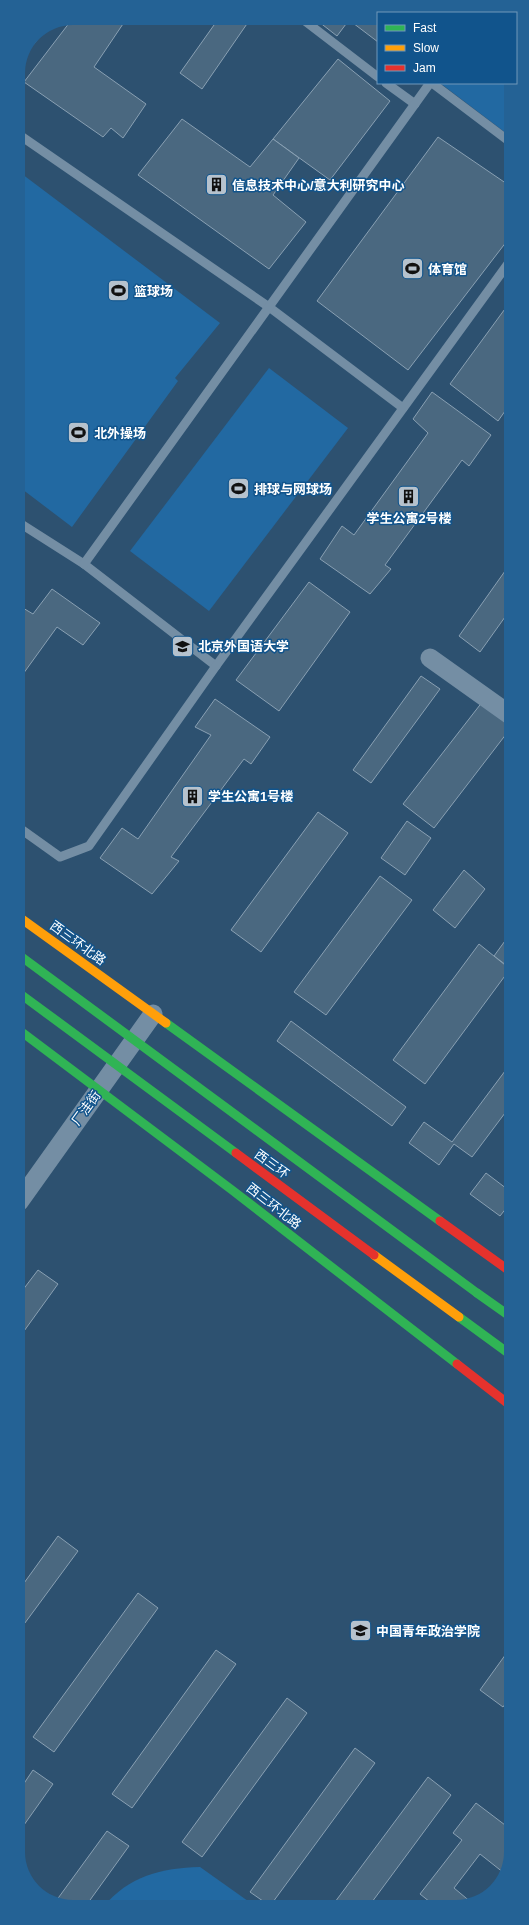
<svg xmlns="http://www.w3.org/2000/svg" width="529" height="1925" font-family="Helvetica,'Noto Sans SC',sans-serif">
  <rect width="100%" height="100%" fill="#2d5170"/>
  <!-- green -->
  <g fill="#2269a2">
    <path d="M440 83H510V136Z"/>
    <path d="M18 171 220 323 175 378 178 381 72 527 18 486Z"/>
    <path d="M269 368 348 428 209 611 130 551Z"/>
    <path d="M200 1867 255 1906 103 1907C129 1876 161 1868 200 1867Z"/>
  </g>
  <!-- building -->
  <g fill="#4a6880" stroke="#89a0b3">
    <path d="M73 18H127L94 67 146 104 123 138 111 128 103 137 24 82Z"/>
    <path d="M219 18H251L202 89 180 73Z"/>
    <path d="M314 18H378V42L349 20 337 36Z"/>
    <path d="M338 59 390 101 330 180 273 139Z"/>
    <path d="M182 119 250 167 273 139 299 158 273 195 306 222 269 269 138 175Z"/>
    <path d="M438 137 510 186V237L408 370 317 301Z"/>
    <path d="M510 302V404L498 421 450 384Z"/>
    <path d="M432 392 491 435 469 466 462 460 385 565 391 569 370 594 320 559 342 526 354 535 428 433 413 419Z"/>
    <path d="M510 564V610L480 652 459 636Z"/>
    <path d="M309 582 350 612 279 711 236 680Z"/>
    <path d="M52 589 100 623 83 645 57 627 18 681V605L33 614Z"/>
    <path d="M421 676 440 689 371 783 353 770Z"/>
    <path d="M215 699 270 737 251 764 244 759 171 857 179 861 152 894 100 858 122 828 138 839 211 735 195 727Z"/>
    <path d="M483 701 510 722V729L434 828 403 804Z"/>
    <path d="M318 812 348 833 261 952 231 930Z"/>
    <path d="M407 821 431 838 405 875 381 858Z"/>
    <path d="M464 870 485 889 455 928 433 910Z"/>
    <path d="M380 876 412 900 326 1015 294 992Z"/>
    <path d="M510 934V968L494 956Z"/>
    <path d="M479 944 510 969 425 1084 393 1060Z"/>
    <path d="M291 1021 406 1107 392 1126 277 1041Z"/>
    <path d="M511 1063V1105L472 1157 454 1144 439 1165 409 1143 424 1122 452 1142Z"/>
    <path d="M486 1173 511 1192V1202L500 1216 470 1194Z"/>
    <path d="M38 1270 58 1284 19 1338V1295Z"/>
    <path d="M511 1481V1494L505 1489Z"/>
    <path d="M58 1536 78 1551 19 1631V1590Z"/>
    <path d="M138 1593 158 1608 54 1752 33 1737Z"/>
    <path d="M511 1647V1696L503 1707 480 1690Z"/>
    <path d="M216 1650 236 1664 132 1808 112 1794Z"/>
    <path d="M287 1698 307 1713 202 1857 182 1842Z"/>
    <path d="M355 1748 375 1763 270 1906 250 1892Z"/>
    <path d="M33 1770 53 1784 19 1832V1791Z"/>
    <path d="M428 1777 451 1795 369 1906H332Z"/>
    <path d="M476 1803 505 1825 511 1818V1852L504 1873 480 1854 454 1888 472 1903 467 1906H435L420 1894 462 1840 453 1833Z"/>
    <path d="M107 1831 129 1846 85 1907H69L56 1901Z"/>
  </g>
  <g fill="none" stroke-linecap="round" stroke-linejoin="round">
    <!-- lane -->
    <g stroke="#748ea4" stroke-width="9">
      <path d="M301 18 378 77"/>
      <path d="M31 41 38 32"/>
      <path d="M386 83 415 104"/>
      <path d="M432 83 510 142"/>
      <path d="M18 134 269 307 403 408"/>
      <path d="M18 522 84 564 216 666"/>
      <path d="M84 564 430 83"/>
      <path d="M18 827 60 857 89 846 216 666 510 261"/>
    </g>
    <!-- street -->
    <g stroke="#748ea4" stroke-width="19">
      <path d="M430 658 510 715"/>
      <path d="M19 1202 153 1014"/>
    </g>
    <!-- fast -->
    <g stroke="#30b455" stroke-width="9">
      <path d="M166 1023 440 1221"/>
      <path d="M19 1030 232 1190 457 1364"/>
      <path d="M477 1293 511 1317"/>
      <path d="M459 1317 511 1355"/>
    </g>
    <!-- slow -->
    <path stroke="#ff9f0a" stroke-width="9" d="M19 917 166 1023"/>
    <!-- jam -->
    <g stroke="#e5322d" stroke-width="9">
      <path d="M440 1221 511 1272"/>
      <path d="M457 1364 511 1406"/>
    </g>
    <!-- fast-bridge -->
    <g stroke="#30b455" stroke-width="9">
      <path d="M19 955 477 1293"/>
      <path d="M19 993 236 1153"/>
    </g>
    <!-- slow-bridge -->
    <path stroke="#ff9f0a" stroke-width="9" d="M374 1255 459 1317"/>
    <!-- jam-bridge -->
    <path stroke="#e5322d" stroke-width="9" d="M236 1153 374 1255"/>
  </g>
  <!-- icons -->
  <defs>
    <symbol id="building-square" viewBox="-11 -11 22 22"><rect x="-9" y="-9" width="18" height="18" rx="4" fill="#b6c2cd" stroke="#11548c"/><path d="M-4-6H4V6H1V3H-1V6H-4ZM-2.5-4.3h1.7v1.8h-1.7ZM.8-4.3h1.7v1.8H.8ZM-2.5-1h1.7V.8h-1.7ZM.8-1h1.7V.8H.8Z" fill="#111"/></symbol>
    <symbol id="stadium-square" viewBox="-11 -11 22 22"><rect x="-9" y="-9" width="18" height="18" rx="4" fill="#b6c2cd" stroke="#11548c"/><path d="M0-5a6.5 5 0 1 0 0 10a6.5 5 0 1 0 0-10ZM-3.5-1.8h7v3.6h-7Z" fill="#111"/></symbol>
    <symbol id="university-square" viewBox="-11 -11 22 22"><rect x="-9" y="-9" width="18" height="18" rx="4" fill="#b6c2cd" stroke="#11548c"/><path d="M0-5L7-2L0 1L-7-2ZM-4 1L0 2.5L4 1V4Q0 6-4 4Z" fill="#111"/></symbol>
  </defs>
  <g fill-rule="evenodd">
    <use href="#building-square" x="204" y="172" width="25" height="25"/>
    <use href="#stadium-square" x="400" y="256" width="25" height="25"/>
    <use href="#stadium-square" x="106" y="278" width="25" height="25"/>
    <use href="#stadium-square" x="66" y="420" width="25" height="25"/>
    <use href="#stadium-square" x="226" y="476" width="25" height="25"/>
    <use href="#building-square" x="396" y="484" width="25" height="25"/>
    <use href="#university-square" x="170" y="634" width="25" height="25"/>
    <use href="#building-square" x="180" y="784" width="25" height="25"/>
    <use href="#university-square" x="348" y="1618" width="25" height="25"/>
  </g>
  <g text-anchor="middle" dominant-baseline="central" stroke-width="3" stroke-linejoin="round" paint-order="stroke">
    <!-- poi labels -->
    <g font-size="13" font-weight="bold" fill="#fff" stroke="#11548c" text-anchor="start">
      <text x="232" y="185">信息技术中心/意大利研究中心</text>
      <text x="428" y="269">体育馆</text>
      <text x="134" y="291">篮球场</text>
      <text x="94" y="433">北外操场</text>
      <text x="254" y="489">排球与网球场</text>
      <text x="409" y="518" text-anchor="middle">学生公寓2号楼</text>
      <text x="198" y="646">北京外国语大学</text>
      <text x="208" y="796">学生公寓1号楼</text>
      <text x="376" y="1631">中国青年政治学院</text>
    </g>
    <!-- street labels -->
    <g font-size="13" fill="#fff" stroke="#11548c">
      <text transform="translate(78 943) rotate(36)">西三环北路</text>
      <text transform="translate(86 1108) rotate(-54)">厂洼街</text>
      <text transform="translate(272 1164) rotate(36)">西三环</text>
      <text transform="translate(274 1206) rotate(38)">西三环北路</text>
    </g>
  </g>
  <!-- crop -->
  <path d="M0 0H529V1925H0ZM73 25H456A48 48 0 0 1 504 73V1852A48 48 0 0 1 456 1900H73A48 48 0 0 1 25 1852V73A48 48 0 0 1 73 25Z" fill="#246295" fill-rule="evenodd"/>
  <!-- legend -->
  <rect x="377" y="12" width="140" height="72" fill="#11548c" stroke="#7098ba"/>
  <rect x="385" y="25" width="20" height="6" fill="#30b455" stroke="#7098ba"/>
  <text x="413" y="32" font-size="12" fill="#ffffff">Fast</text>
  <rect x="385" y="45" width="20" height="6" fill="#ff9f0a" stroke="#7098ba"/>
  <text x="413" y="52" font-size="12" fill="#ffffff">Slow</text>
  <rect x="385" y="65" width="20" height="6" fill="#e5322d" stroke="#7098ba"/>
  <text x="413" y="72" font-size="12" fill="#ffffff">Jam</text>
</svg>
